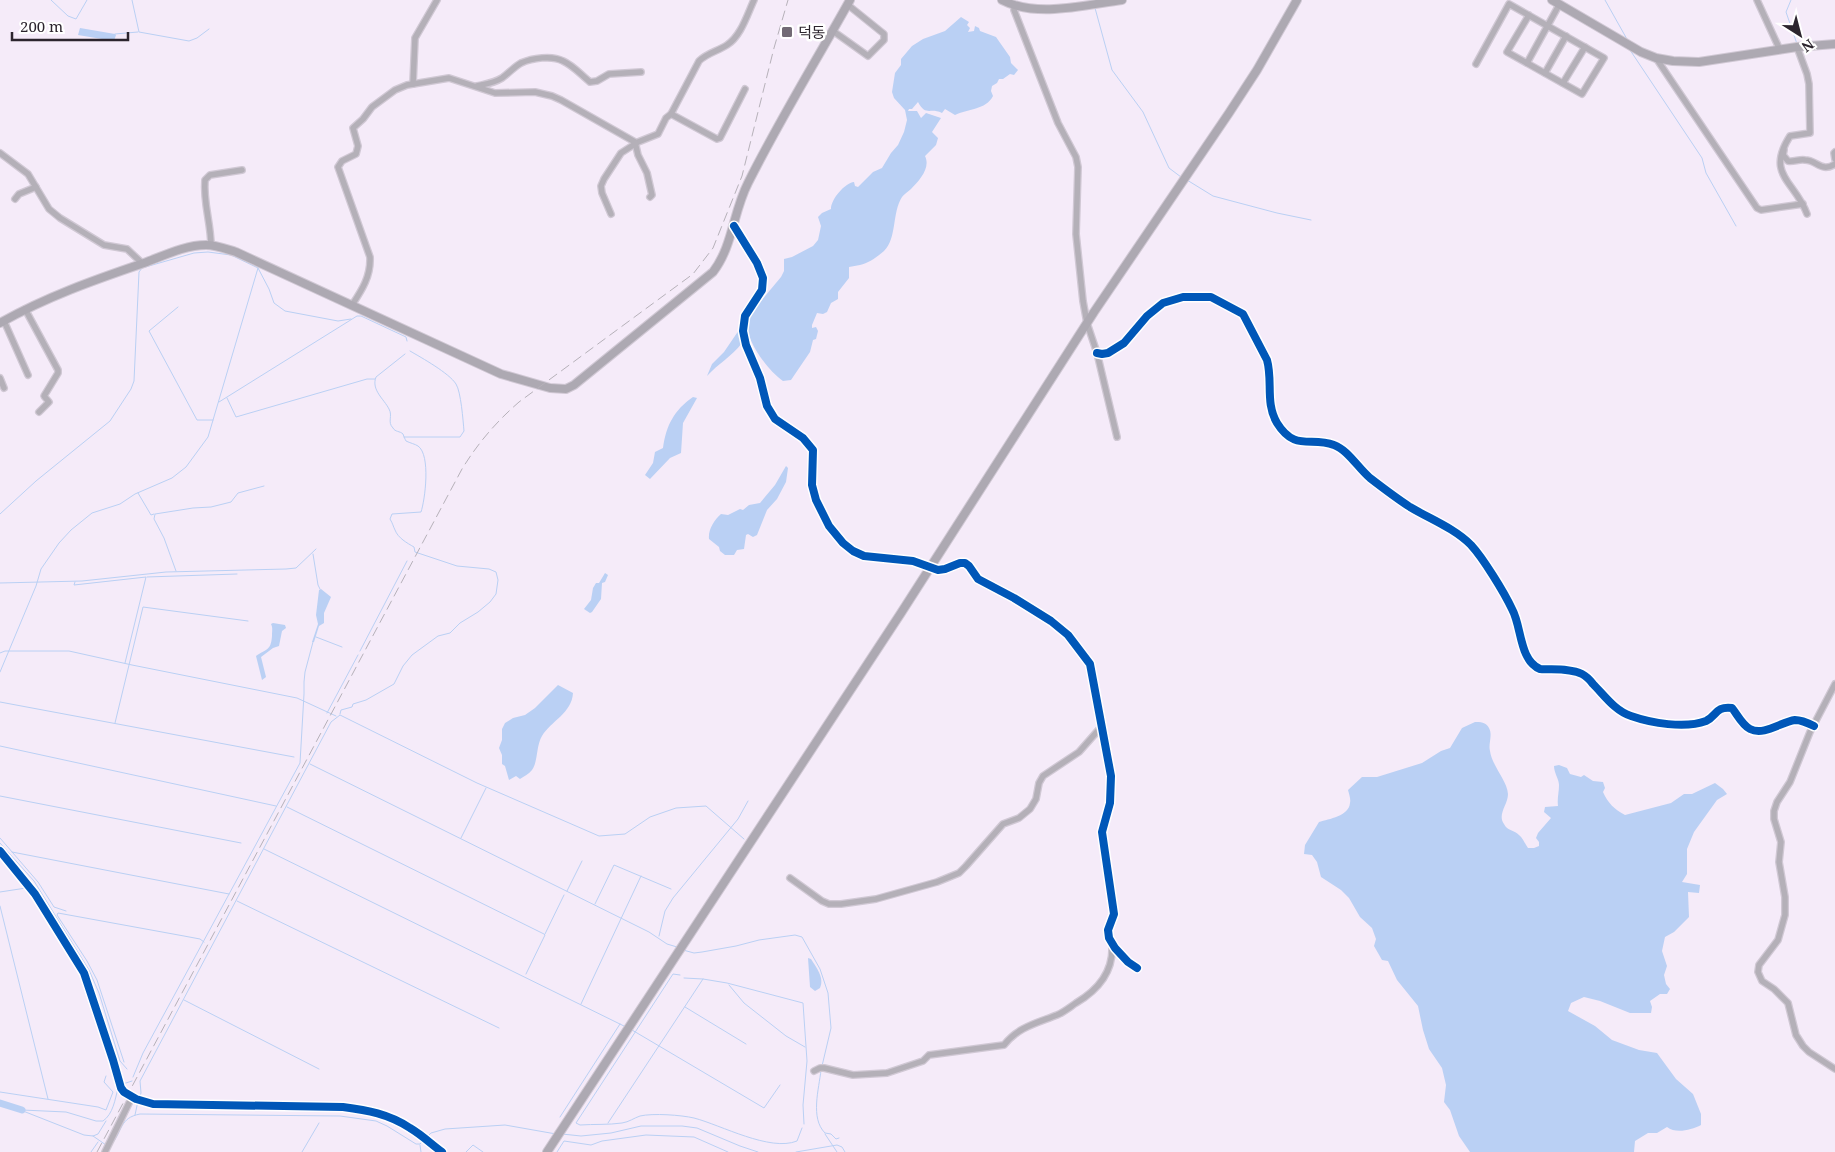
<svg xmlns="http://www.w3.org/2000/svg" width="1835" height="1152" font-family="'Noto Serif','Noto Sans KR',serif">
  <rect width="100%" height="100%" fill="#f5ebf9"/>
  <!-- water -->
  <g fill="#bad0f4">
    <path d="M961 17 969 22 967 25 970 28 968 32 974 31 975 26 979 28 980 31 996 37 1010 57 1011 63 1018 70 1014 75 1010 74 1003 79H999L997 83 992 86 991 91 993 96C986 110 967 109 955 115L945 109 942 113C930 107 926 117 918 102L912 109H909L908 111H917L921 118 926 113 941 118 932 132 938 138 936 145 925 156C931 168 919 181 911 189 908 192 904 194 902 197 892 212 897 239 884 251 877 257 869 263 860 265 856 266 853 266 849 267V278L838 292V299L831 303 827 312 823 314 817 313 812 325V328L816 327 818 331 816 339 813 340 810 352 791 380 783 381C766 369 745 339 746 319L781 277 784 271V259L792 257 813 246 818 240 821 226 818 217 822 213 831 209C831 199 845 183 854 182L855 186 858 187 873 172 882 168 891 153 898 145 904 132 907 120 905 110 894 98 892 92 895 73 901 65V59L912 46 923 39 945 31Z"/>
    <path d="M80 28 115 34 116 35 114 41 78 35Z"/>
    <path d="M739 330 741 332 742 343C732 356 718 364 707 376L712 364 724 352Z"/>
    <path d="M693 397 697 398 683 423 681 453 670 458 650 479 645 475 653 463 655 452 663 448C666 426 674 410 693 397Z"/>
    <path d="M786 466 788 468 786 482 777 499 767 510 757 535 753 537 748 534 746 535 744 549 737 550 734 555H725L720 551 719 547 709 539C708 530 714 520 721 514L728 515 740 509 743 510 749 505 760 503 775 485Z"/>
    <path d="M605 573 608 575 605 582 602 583 601 599 592 612 590 613 584 609 591 600 593 588 596 583H599Z"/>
    <path d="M321 589 331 597 324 613V623L319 626 314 642H312L318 624 316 615 319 590Z"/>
    <path d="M273 623 285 625 286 628 282 631 279 646 273 648 261 657 266 677 262 680 256 656C266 649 271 651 272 636 272 631 273 628 271 624Z"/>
    <path d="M558 685 573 693C572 713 551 721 542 736 536 746 538 762 532 770 529 774 524 776 520 779L516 776 509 780 505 766 502 764V755L499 748 502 740V729L505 723 513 718 525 715 535 708Z"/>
    <path d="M1475 722C1480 722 1486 722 1489 728 1493 735 1488 744 1490 751 1492 766 1507 780 1508 794 1508 805 1497 814 1504 824 1507 831 1515 830 1519 835 1523 838 1525 844 1528 848H1534L1539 846V842L1536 838 1538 833 1551 818 1544 812 1545 807 1558 806C1557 798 1559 793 1559 785 1559 779 1554 773 1554 766L1559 765 1567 768 1570 774 1581 777 1584 775 1593 781 1603 782 1605 788 1603 792C1608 803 1614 809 1625 815L1671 803 1684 794H1692L1715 783 1723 789 1727 794 1717 800 1694 832 1687 849V874L1682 882 1700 885 1699 893 1688 892 1689 917 1674 932 1665 937 1662 951 1667 966 1664 975 1666 984 1670 989 1667 994H1660L1650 1001 1652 1007 1651 1013H1630L1600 1001 1584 997 1571 1003 1568 1011 1595 1026 1612 1040 1639 1050 1657 1053 1676 1079 1693 1094 1701 1114V1125C1691 1130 1676 1134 1667 1127L1657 1133H1648L1635 1141 1634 1152H1470L1459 1136 1450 1110 1444 1102 1446 1085 1442 1068 1429 1049 1423 1030 1418 1006 1397 980 1388 961 1382 960 1374 946 1376 939 1372 928 1360 917 1349 898 1341 890 1321 877 1317 862 1312 855 1304 854 1305 845 1319 822C1329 819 1349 816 1350 803 1351 799 1349 794 1348 790L1362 777H1377L1422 763 1441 751 1450 748 1462 728Z"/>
    <path d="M808 958 811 959C816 967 825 978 820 988L815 991 810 987Z"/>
  </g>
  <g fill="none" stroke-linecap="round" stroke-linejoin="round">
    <!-- stream -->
    <g stroke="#bad0f4" stroke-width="1">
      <path d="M51 0 68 16 76 19 87 0"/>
      <path d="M132 0 139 32 189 41 197 38 209 29"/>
      <path d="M1605 0 1628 41"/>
      <path d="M1791 0 1786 12 1797 44"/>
      <path d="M1095 8 1112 70 1143 112 1169 168 1181 177"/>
      <path d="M115 34 138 32"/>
      <path d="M1628 47 1702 158 1706 173 1736 226"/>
      <path d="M1187 180 1213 196 1277 213 1311 220"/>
      <path d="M178 307 149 331 197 420H213"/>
      <path d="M227 398 236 417 367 379H375"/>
      <path d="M219 402 357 316H361L406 337 407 341"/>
      <path d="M404 437H460L464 431C463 420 461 392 456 384 449 373 422 358 410 351"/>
      <path d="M138 493 151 515 154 514"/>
      <path d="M0 514 36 481 110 421 131 389 134 381 139 272 142 268 194 253 208 252 231 255 258 268 269 289 274 303 285 311 338 321 351 319"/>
      <path d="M313 554 318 585 320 589"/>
      <path d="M176 571 164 538 154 519 155 514 193 508 211 507 231 502 238 493 264 486"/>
      <path d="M147 577 237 574"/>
      <path d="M75 582 74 585 146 577 125 663"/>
      <path d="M0 583 82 581 166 572 286 569 296 568 316 549"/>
      <path d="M316 637 342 647"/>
      <path d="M360 651 407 561"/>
      <path d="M0 653 5 651H69L132 665 297 698 336 716"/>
      <path d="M0 672 36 586 41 569 59 543 71 530 92 513 120 504 135 494 172 478 186 467 208 437 258 268"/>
      <path d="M0 702 294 757"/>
      <path d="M327 713 358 655"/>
      <path d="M340 714 341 710 352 707 353 704 366 700 394 684 403 666 412 655 438 636 450 633 460 623 478 612 490 602 496 594 498 580 496 572 489 569 457 566 415 552 414 547C407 543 398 538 395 530 393 526 393 524 390 519L392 514 421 512C425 500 431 455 418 446 415 444 410 443 406 441 405 439 404 437 403 434 400 431 395 432 393 428 387 422 393 416 389 409 384 399 371 390 376 377L405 354"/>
      <path d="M115 723 143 607 248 621"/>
      <path d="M0 746 276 806"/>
      <path d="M310 764 649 932 667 944 677 947"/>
      <path d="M0 796 241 843"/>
      <path d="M287 807 544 934 545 935 526 974"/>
      <path d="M0 838 38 882 54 907 66 911"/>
      <path d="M461 838 486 788"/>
      <path d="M0 843 34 881 89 970 99 993 120 1061 127 1069"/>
      <path d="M264 849 626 1027"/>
      <path d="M12 852 229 894"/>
      <path d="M0 857 6 863"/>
      <path d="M15 874 36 901 77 968 86 987"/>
      <path d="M567 891 582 861"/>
      <path d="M0 892 26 888"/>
      <path d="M237 901 499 1028"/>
      <path d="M595 904 614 865 671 889"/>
      <path d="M0 906 48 1099"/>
      <path d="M545 934 564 895"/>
      <path d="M659 936 665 911 673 898 738 819 748 801"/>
      <path d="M683 950 694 953 702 952 736 946 759 940 795 935 802 937 820 969 828 993 831 1028 822 1066"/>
      <path d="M680 975 673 974 576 1123 580 1125C594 1124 608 1125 622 1123 629 1122 634 1118 640 1116 653 1113 681 1115 694 1118 721 1125 770 1152 797 1141L802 1128"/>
      <path d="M684 978 703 979 727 983 803 1003 807 1061 803 1105 804 1124"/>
      <path d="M729 985 744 1003 786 1036 805 1047"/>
      <path d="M88 993 111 1068"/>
      <path d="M184 1000 319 1069"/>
      <path d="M581 1004 641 876"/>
      <path d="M685 1007 746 1044"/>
      <path d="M632 1030 764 1108 780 1085"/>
      <path d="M124 1062 97 980 87 961 57 915 58 913 184 936 200 939 204 942"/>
      <path d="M821 1070C819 1089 810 1118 825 1133L831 1134 836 1139 839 1138"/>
      <path d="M133 1077 143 1053 300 763 304 694V682L305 672 313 642"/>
      <path d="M123 1084 132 1081"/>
      <path d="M0 1092 98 1107 106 1110 113 1092 104 1082 106 1076"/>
      <path d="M139 1098 141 1093 140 1081 331 722 340 715 477 783 599 836 625 834 650 817 676 808 706 806 744 839"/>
      <path d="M22 1110 66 1112 96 1121H103C113 1114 115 1100 118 1088"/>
      <path d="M23 1111 84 1135 93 1136 98 1134 106 1121"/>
      <path d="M135 1115 138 1101"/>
      <path d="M560 1117 620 1024"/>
      <path d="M608 1123 703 979"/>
      <path d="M562 1134 581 1136 611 1133 641 1126H682L697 1128 740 1146 758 1152"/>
      <path d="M825 1134 837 1152"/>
      <path d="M93 1136 106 1145"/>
      <path d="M426 1138 431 1133 445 1129 505 1125 556 1134"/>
      <path d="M111 1145C123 1131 119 1118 140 1114L340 1116 376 1121 387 1126 416 1144H420L423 1141"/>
      <path d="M420 1145 421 1152"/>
      <path d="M91 1152 98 1142"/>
      <path d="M302 1152 319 1123"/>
      <path d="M466 1152 473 1145 483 1152"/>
      <path d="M557 1152 564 1141 591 1145 602 1141 646 1135 694 1137 728 1152"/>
      <path d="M796 1152 837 1145 842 1147 845 1152"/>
    </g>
    <!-- river -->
    <path stroke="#bad0f4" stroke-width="7" d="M0 1103 22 1110"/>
    <defs>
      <g id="minor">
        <path d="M1757 0 1780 50"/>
        <path d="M1014 5V10L1058 123 1076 157 1078 167 1076 234 1083 301 1087 323 1097 353 1117 437"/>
        <path d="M833 31 868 56 884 40V34L848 5"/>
        <path d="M1797 47 1807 74 1809 84 1810 133 1790 136C1765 175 1795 181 1807 214"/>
        <path d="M1656 58 1757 208 1761 210 1803 204"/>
        <path d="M1527 63 1559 5"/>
        <path d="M1476 64 1509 4 1604 58 1582 94 1507 52 1529 15"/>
        <path d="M1545 73 1566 36"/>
        <path d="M1563 83 1585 47"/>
        <path d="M413 84 415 38 437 0"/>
        <path d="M477 86C486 84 494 83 502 78 509 73 514 67 521 63 532 58 552 55 563 61 574 66 581 75 590 82L597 81 609 74 641 72"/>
        <path d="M745 89 720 138 717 139 671 114 699 61C707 53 718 51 727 45 741 36 747 15 754 0"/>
        <path d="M1784 150 1783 155 1788 161C1794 162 1799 159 1805 160 1817 160 1821 173 1835 164"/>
        <path d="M1835 152 1834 153 1835 159"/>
        <path d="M0 153 28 174 49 209 60 218 104 245 127 249 142 263"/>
        <path d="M15 199 19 194 36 187"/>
        <path d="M611 214 602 193 601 186 604 179 621 153 638 142 658 134 666 118 671 114"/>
        <path d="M734 226 757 263 763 278 762 290 745 316 743 331 746 345 760 378 767 406 775 419 803 438 813 450 812 485 816 500 829 526 843 543 853 551 864 556 913 561 938 570 945 569 960 563H965L969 566 978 579 1014 598 1051 621 1068 635 1090 664 1111 776 1110 803 1102 832 1114 914 1108 930 1109 938 1115 948 1128 962 1137 968"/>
        <path d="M211 246C211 223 203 203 205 180L210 175 242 170"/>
        <path d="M352 305C362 290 371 276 370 257L338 167 342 161 356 154 358 146 353 128 363 119 372 107 395 90 407 85 449 78 495 93 535 92 552 96 561 100 635 142 638 155 647 173 652 195 650 197"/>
        <path d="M25 309 58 370V373L44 396 49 402 39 412"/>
        <path d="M4 321 28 375"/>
        <path d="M1097 353 1102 354 1108 353 1124 343 1147 316 1163 303 1183 297H1211L1243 314 1267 360C1273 381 1265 403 1277 423 1295 452 1311 436 1334 445 1348 450 1358 468 1370 478 1383 488 1396 498 1410 507 1430 519 1454 528 1471 545 1483 558 1504 592 1512 609 1522 627 1519 660 1540 669 1553 670 1570 668 1582 674 1586 676 1590 680 1593 684 1604 695 1615 711 1631 716 1651 723 1685 729 1706 721 1717 716 1715 706 1732 708 1737 714 1742 725 1750 729 1764 736 1781 722 1795 720 1802 720 1808 723 1814 726"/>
        <path d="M0 378 4 388"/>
        <path d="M1835 684 1810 732 1790 782 1777 802 1774 811V819L1781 842 1779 862 1785 897V915L1778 940 1759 965 1758 972 1762 981 1774 989 1788 1003 1796 1035 1803 1046 1809 1052 1835 1069"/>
        <path d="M0 851 35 894 84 973 113 1060 121 1088 124 1092 136 1099 153 1104 343 1107C367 1110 389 1114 410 1128 422 1135 431 1144 442 1152"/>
        <path d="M790 878 822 901 829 904H841L876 899 937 882 959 873 966 866 1003 824 1019 818 1030 809 1036 799 1039 783 1043 776 1079 752 1102 726"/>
        <path d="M814 1071 820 1068H824L853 1075 887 1073 923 1061 929 1055 1004 1045C1018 1027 1037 1023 1057 1015 1064 1012 1070 1007 1076 1003 1098 990 1114 971 1112 944"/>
        <path d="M105 1152 132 1097"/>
      </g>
      <g id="major">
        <path d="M1002 0C1036 18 1085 5 1122 0"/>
        <path d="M1552 0 1641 52 1656 58 1673 61 1699 62 1797 47 1835 44"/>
        <path d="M0 323C46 297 94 280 144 263 163 256 185 245 206 245 216 245 226 249 236 252L501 374 550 388 566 389 574 385 713 272C733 246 733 212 748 183 779 121 816 61 850 0"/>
        <path d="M547 1152 901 613 1094 312 1229 113 1257 70 1297 0"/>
      </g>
    </defs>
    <!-- minor casing -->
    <use href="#minor" stroke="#d0c8d4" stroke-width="8"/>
    <!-- major casing -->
    <use href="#major" stroke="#d0c8d4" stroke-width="10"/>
    <!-- minor -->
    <use href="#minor" stroke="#b4b0b8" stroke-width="5.5"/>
    <!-- major -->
    <use href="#major" stroke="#ada9b2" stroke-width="8"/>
    <!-- rail -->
    <path stroke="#b6b1b9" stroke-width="1" stroke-dasharray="10 5" stroke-linecap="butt" d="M97 1152 462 469C478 443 496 422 519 402L693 274 713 248 742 176 774 48 788 0"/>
    <defs>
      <g id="cycleway">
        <path d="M734 226 757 263 763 278 762 290 745 316 743 331 746 345 760 378 767 406 775 419 803 438 813 450 812 485 816 500 829 526 843 543 853 551 864 556 913 561 938 570 945 569 960 563H965L969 566 978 579 1014 598 1051 621 1068 635 1090 664 1111 776 1110 803 1102 832 1114 914 1108 930 1109 938 1115 948 1128 962 1137 968"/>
        <path d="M1097 353 1102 354 1108 353 1124 343 1147 316 1163 303 1183 297H1211L1243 314 1267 360C1273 381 1265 403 1277 423 1295 452 1311 436 1334 445 1348 450 1358 468 1370 478 1383 488 1396 498 1410 507 1430 519 1454 528 1471 545 1483 558 1504 592 1512 609 1522 627 1519 660 1540 669 1553 670 1570 668 1582 674 1586 676 1590 680 1593 684 1604 695 1615 711 1631 716 1651 723 1685 729 1706 721 1717 716 1715 706 1732 708 1737 714 1742 725 1750 729 1764 736 1781 722 1795 720 1802 720 1808 723 1814 726"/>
        <path d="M0 851 35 894 84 973 113 1060 121 1088 124 1092 136 1099 153 1104 343 1107C367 1110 389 1114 410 1128 422 1135 431 1144 442 1152"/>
      </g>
    </defs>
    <!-- cycleway casing -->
    <use href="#cycleway" stroke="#fff" stroke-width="11"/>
    <!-- cycleway -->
    <use href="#cycleway" stroke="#0057b8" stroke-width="8"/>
  </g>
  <!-- markers -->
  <rect fill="#726a75" stroke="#fff" stroke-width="2" x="781" y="26" width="12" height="12" rx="2.5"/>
  <g text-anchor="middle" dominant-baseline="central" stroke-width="5" stroke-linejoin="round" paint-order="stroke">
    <!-- poi labels -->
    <g font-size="15" fill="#2c252e" stroke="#fff" text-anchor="start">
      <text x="798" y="32">덕동</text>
    </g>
  </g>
  <!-- north arrow -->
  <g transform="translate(1800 35) rotate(144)" stroke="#ffffff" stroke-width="4" paint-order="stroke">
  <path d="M0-4L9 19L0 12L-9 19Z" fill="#2c252e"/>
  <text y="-8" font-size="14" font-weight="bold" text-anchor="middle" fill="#2c252e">N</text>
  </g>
  <!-- scale -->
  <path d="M12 32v8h116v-8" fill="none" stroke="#2c252e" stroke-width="2.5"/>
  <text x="20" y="32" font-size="15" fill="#2c252e" stroke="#ffffff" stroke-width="4" paint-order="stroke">200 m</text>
</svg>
